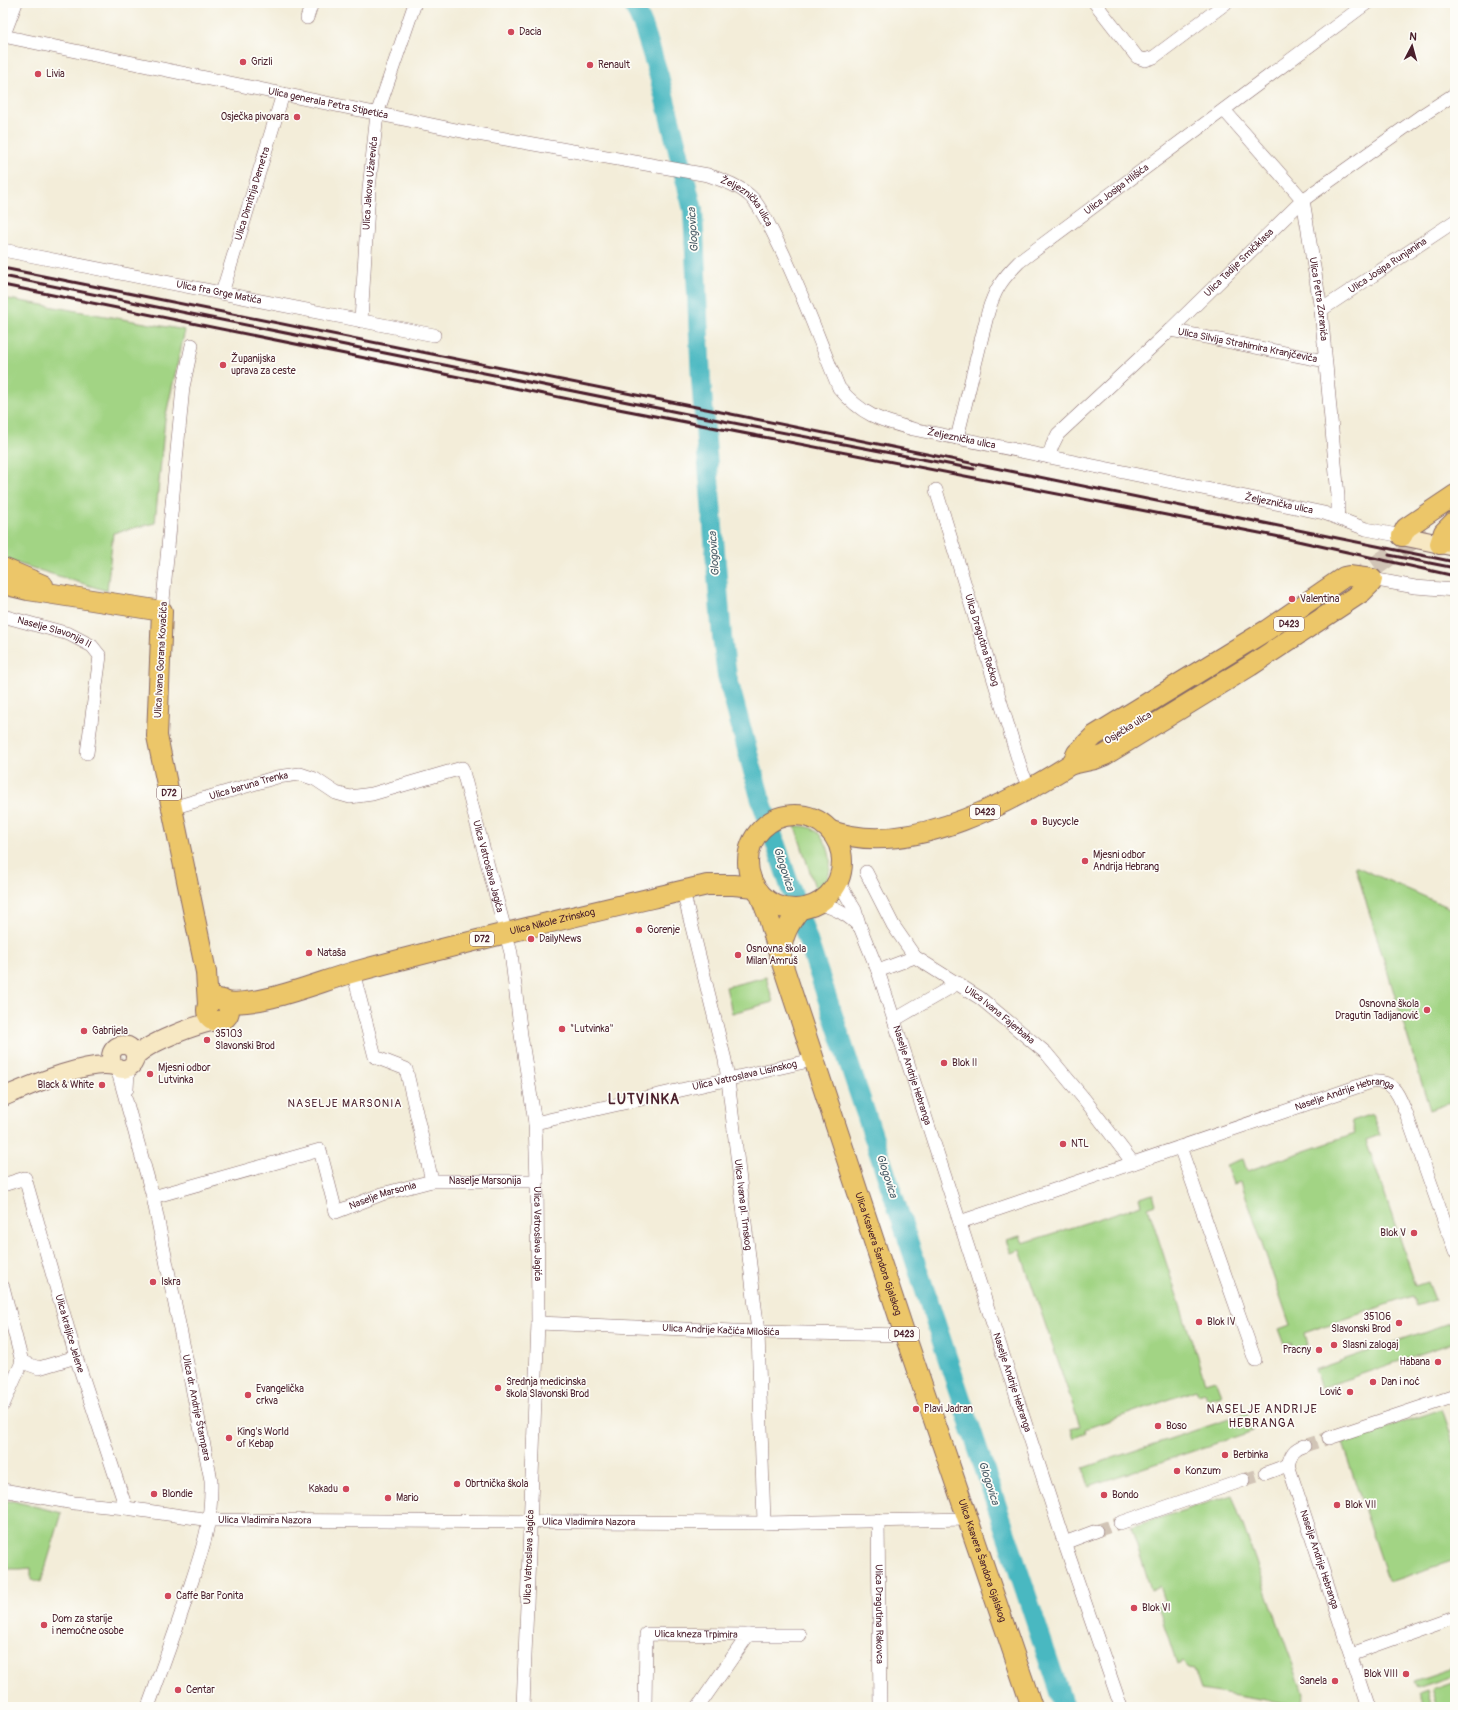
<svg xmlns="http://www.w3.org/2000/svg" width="1458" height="1710" font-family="Pangolin,sans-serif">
  <rect width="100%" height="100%" fill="#fdfcf7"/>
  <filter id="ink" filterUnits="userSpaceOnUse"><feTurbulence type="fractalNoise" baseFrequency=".025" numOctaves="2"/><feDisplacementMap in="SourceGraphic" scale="8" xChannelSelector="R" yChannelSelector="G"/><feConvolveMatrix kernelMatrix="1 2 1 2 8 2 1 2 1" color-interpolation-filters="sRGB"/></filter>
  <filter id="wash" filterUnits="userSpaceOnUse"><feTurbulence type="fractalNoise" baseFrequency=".012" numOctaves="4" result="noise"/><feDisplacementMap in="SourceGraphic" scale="16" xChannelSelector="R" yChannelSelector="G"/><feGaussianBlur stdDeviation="0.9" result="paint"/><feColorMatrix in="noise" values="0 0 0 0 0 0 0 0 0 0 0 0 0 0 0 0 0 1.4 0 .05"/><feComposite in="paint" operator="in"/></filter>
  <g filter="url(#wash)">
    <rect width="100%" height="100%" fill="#f3edd9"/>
    <!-- green -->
    <g fill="#a2d484" stroke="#767a58">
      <path d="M3 298 185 330 165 419 155 523 113 533 107 591 3 559Z"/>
      <path d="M795 826C801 826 806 826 811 828 829 836 836 866 825 883 823 886 819 889 816 891Z"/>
      <path d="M1355 866 1455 910V1101L1430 1110Z"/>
      <path d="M766 977 773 1002 732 1013 726 987Z"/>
      <path d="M1372 1114 1380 1135 1366 1140 1416 1286 1428 1282 1435 1300 1416 1306 1412 1296 1304 1333 1307 1344 1293 1349 1291 1343 1285 1345 1279 1329 1290 1325 1241 1182 1233 1184 1226 1165 1243 1159 1247 1171 1355 1134 1351 1121Z"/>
      <path d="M1153 1194 1156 1204 1148 1207 1205 1382 1215 1379 1221 1395 1207 1399 1205 1393 1198 1395 1196 1390 1085 1429 1086 1433 1074 1438 1071 1429 1080 1426 1025 1265 1020 1250 1011 1253 1006 1240 1020 1236 1023 1243 1141 1205 1139 1198Z"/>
      <path d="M1449 1323 1455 1342 1321 1388 1314 1370Z"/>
      <path d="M1442 1409 1455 1447V1560L1389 1582 1342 1443Z"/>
      <path d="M1247 1413 1253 1431 1089 1486 1083 1468Z"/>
      <path d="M1232 1495 1303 1693 1302 1707 1201 1690 1194 1670 1188 1669 1183 1661 1177 1664 1157 1604 1165 1601 1160 1586 1151 1590 1131 1527Z"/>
      <path d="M3 1501H13L62 1513 41 1582 31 1579V1568L20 1569H3Z"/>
      <path d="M1455 1667V1675L1417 1688 1414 1681Z"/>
      <path d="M1455 1681V1707H1438L1432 1689Z"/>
      <path d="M1427 1691 1432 1707H1424L1419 1694Z"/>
    </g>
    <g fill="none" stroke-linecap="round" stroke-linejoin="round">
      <!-- river -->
      <path stroke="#49b8c1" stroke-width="20" d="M633 3 644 28 659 76 693 210 701 380 722 637 727 676 760 797 1064 1707"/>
    </g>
  </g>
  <g filter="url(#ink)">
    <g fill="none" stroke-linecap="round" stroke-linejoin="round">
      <!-- minor-tunnel -->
      <g stroke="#d1c4b6" stroke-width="13" stroke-dasharray="13 6" stroke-linecap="butt">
        <path d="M1304 1446 1329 1438"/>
        <path d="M1244 1480 1266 1473"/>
        <path d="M1096 1531 1120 1523"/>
      </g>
      <!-- primary-tunnel -->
      <path stroke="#d1c4b6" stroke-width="20" stroke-dasharray="20 10" stroke-linecap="butt" d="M1350 584 1426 530"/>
      <defs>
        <g id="minor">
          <path d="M1095 3 1137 57 1145 60 1154 57 1226 3"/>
          <path d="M307 18 312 3"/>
          <path id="s1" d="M3 36 466 132 708 175C724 181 741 186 753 199 763 211 769 225 776 239 800 286 818 338 839 388 862 415 879 420 913 429L1324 513 1366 529 1402 536"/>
          <path d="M3 37 16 3"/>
          <path id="s2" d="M1224 110 1303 200 1321 310 1338 496V509L1337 517"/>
          <path id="s3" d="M3 250 434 335"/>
          <path id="s4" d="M222 293 283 94"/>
          <path id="s5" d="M1321 310 1455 221"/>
          <path id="s6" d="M361 321 369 189 377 114 415 3"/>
          <path id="s7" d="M1170 330 1325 361"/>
          <path id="s8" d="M957 438 988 312C995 289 1002 279 1019 262L1367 3"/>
          <path id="s9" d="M1049 457 1052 446 1058 434 1170 330 1303 200 1421 116 1455 94"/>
          <path id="s10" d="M936 490 1022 772 1030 789"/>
          <path d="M1372 579 1415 587 1455 590"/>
          <path d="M162 611 183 387 192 345"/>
          <path id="s11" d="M3 616 69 634 92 646 100 656 87 753"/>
          <path id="s12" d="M172 808 277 777 300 774 315 779 336 793 350 797 372 794 462 768 511 953 521 1035 535 1123 537 1181 538 1323 523 1707"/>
          <path id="s13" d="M866 872 893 925 915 957 980 998 1046 1053 1085 1100 1133 1163"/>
          <path id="s14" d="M839 879 842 888 855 910 860 927 878 971 1061 1533 1121 1707"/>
          <path id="s15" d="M683 891 725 1060 728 1080 758 1332 764 1523"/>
          <path d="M817 903C835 908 847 914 860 927"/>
          <path d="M878 971 915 957"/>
          <path d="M894 1020 958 983"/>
          <path id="s16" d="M117 1068 153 1197 211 1480C212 1521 204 1545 191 1584 178 1625 163 1666 148 1707"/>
          <path d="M127 1089 128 1072 131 1066"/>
          <path id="s17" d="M535 1123 813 1060"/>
          <path d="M1180 1147 1255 1360"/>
          <path id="s18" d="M432 1181H537"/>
          <path id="s19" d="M3 1185 25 1178 76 1357 126 1508"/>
          <path id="s20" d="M153 1197 320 1150 336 1212 382 1194 432 1181 406 1069 375 1057 353 972"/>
          <path id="s21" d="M960 1222 1371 1082C1395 1080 1398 1094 1406 1113L1455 1252"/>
          <path d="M3 1287 22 1362 3 1405"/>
          <path id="s22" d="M538 1323 758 1332 905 1335"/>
          <path d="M22 1362 39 1368 76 1357"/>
          <path d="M1329 1438 1455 1396"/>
          <path d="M1288 1465C1291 1454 1294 1449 1304 1446"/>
          <path id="s23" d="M1266 1473 1288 1465 1368 1707"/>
          <path id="s24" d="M3 1490 74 1503 126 1508 210 1520 764 1523 968 1519"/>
          <path id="s25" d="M878 1520 880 1707"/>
          <path d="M1120 1523 1244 1480"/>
          <path d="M1064 1543 1096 1531"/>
          <path d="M748 1635H800"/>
          <path d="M1351 1654 1455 1617"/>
          <path id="s26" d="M645 1707 646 1634 748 1635 698 1707"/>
        </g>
        <g id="secondary">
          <path d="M1402 536 1455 547"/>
          <circle cx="123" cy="1057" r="12"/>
          <path d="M135 1057C147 1043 199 1023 218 1021"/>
          <path d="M3 1097C29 1086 87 1060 114 1066"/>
        </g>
        <g id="primary">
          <path d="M1402 536 1406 528 1455 495"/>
          <path d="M1440 544 1444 532 1455 521"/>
          <path d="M3 568 43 585"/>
          <path d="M1349 576 1372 579 1371 583 1362 592 1250 666 1105 755 1095 759 1072 764 1077 753 1094 736 1267 630 1344 577Z"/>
          <path d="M3 584 28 590 162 611 157 736 206 972 208 1005"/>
          <circle cx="795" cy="862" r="47"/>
          <path d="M831 831C911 859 1016 800 1082 757"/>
          <path id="s27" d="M759 892 768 915 781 960 905 1335 1032 1707"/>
          <path d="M781 956C781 937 789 923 800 909"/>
          <circle cx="218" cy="1010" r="11"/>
          <path id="s28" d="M225 1002C261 1007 318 982 354 972 471 940 589 913 707 885H733L755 887"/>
        </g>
      </defs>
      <!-- minor casing -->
      <use href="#minor" stroke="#856768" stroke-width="14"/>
      <!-- secondary casing -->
      <use href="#secondary" stroke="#856768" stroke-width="20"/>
      <!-- primary casing -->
      <use href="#primary" stroke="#856768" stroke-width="22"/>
      <!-- minor -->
      <use href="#minor" stroke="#fff" stroke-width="13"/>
      <!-- secondary -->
      <use href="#secondary" stroke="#f7e8c3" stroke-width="18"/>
      <!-- primary -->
      <use href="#primary" stroke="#ecc669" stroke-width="20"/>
      <!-- rail -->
      <g stroke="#4a1f2b" stroke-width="3">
        <path d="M3 268 726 413 1455 562"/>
        <path d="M3 276 687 414 974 469"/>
        <path d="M3 285 603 406 1275 536 1455 576"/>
        <path d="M1389 555 1455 568"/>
      </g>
    </g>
  </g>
  <!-- markers -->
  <g fill="#d1495b" stroke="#fdfcf7" stroke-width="1.5">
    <circle cx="511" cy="32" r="4"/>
    <circle cx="243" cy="62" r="4"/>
    <circle cx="590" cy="65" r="4"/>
    <circle cx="38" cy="74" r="4"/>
    <circle cx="297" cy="117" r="4"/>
    <circle cx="223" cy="365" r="4"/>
    <circle cx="1292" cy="599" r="4"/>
    <circle cx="1034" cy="822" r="4"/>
    <circle cx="1085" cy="861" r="4"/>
    <circle cx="639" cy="930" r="4"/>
    <circle cx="531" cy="939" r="4"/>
    <circle cx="309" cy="953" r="4"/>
    <circle cx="738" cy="955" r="4"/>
    <circle cx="1427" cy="1010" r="4"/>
    <circle cx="562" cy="1029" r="4"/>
    <circle cx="84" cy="1031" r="4"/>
    <circle cx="207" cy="1040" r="4"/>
    <circle cx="944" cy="1063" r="4"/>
    <circle cx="150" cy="1074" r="4"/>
    <circle cx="102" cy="1085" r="4"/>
    <circle cx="1063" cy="1144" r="4"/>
    <circle cx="1414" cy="1233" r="4"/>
    <circle cx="153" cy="1282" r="4"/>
    <circle cx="1199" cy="1322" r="4"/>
    <circle cx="1399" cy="1323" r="4"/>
    <circle cx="1334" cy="1345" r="4"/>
    <circle cx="1319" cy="1350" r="4"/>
    <circle cx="1438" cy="1362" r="4"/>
    <circle cx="1373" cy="1382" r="4"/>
    <circle cx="498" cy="1388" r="4"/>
    <circle cx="1350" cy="1392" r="4"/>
    <circle cx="248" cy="1395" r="4"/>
    <circle cx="916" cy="1409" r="4"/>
    <circle cx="1158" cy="1426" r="4"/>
    <circle cx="229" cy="1438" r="4"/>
    <circle cx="1225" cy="1455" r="4"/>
    <circle cx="1177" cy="1471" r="4"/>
    <circle cx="457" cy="1484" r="4"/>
    <circle cx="346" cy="1489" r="4"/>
    <circle cx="154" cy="1494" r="4"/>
    <circle cx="1104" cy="1495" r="4"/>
    <circle cx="388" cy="1498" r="4"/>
    <circle cx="1337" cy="1505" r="4"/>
    <circle cx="168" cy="1596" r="4"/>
    <circle cx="1134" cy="1608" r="4"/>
    <circle cx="44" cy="1625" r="4"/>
    <circle cx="1406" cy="1674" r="4"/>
    <circle cx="1335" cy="1681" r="4"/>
    <circle cx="178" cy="1690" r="4"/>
  </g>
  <g text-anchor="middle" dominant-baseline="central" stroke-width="3.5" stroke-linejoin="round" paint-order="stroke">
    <!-- shield labels -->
    <g fill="#fdfcf7" stroke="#806168" stroke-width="1">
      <rect x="1274" y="617" width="30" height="14" rx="3"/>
      <rect x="157" y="786" width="24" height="14" rx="3"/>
      <rect x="970" y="805" width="30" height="14" rx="3"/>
      <rect x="470" y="932" width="24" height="14" rx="3"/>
      <rect x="889" y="1327" width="30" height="14" rx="3"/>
    </g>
    <g font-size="9" font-weight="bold" fill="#4a1f2b">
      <text x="1289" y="624">D423</text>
      <text x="169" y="793">D72</text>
      <text x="985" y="812">D423</text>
      <text x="482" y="939">D72</text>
      <text x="904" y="1334">D423</text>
    </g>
    <!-- poi labels -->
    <g font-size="10" fill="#4a1f2b" stroke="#fdfcf7" text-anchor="start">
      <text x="519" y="32">Dacia</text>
      <text x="251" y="62">Grizli</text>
      <text x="598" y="65">Renault</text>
      <text x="46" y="74">Livia</text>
      <text x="289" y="117" text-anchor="end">Osječka pivovara</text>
      <text x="231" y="359">Županijska<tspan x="231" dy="12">uprava za ceste</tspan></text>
      <text x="1300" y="599">Valentina</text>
      <text x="1042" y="822">Buycycle</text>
      <text x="1093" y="855">Mjesni odbor<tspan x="1093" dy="12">Andrija Hebrang</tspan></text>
      <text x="647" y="930">Gorenje</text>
      <text x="539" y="939">DailyNews</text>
      <text x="746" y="949">Osnovna škola<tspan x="746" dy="12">Milan Amruš</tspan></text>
      <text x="317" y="953">Nataša</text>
      <text x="1419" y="1004" text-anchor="end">Osnovna škola<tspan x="1419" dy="12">Dragutin Tadijanović</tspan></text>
      <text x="570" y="1029">"Lutvinka"</text>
      <text x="92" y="1031">Gabrijela</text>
      <text x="215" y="1034">35103<tspan x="215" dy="12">Slavonski Brod</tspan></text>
      <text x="952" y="1063">Blok II</text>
      <text x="158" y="1068">Mjesni odbor<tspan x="158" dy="12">Lutvinka</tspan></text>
      <text x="94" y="1085" text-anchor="end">Black &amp; White</text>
      <text x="1071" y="1144">NTL</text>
      <text x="1406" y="1233" text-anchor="end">Blok V</text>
      <text x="161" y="1282">Iskra</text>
      <text x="1391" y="1317" text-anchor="end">35106<tspan x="1391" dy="12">Slavonski Brod</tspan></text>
      <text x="1207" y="1322">Blok IV</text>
      <text x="1342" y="1345">Slasni zalogaj</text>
      <text x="1311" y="1350" text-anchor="end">Pracny</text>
      <text x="1430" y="1362" text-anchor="end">Habana</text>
      <text x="506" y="1382">Srednja medicinska<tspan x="506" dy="12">škola Slavonski Brod</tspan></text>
      <text x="1381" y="1382">Dan i noć</text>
      <text x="256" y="1389">Evangelička<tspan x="256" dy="12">crkva</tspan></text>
      <text x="1342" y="1392" text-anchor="end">Lović</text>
      <text x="924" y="1409">Plavi Jadran</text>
      <text x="1166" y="1426">Boso</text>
      <text x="237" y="1432">King's World<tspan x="237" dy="12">of Kebap</tspan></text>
      <text x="1233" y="1455">Berbinka</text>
      <text x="1185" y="1471">Konzum</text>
      <text x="465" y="1484">Obrtnička škola</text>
      <text x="338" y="1489" text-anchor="end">Kakadu</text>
      <text x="162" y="1494">Blondie</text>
      <text x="1112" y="1495">Bondo</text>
      <text x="396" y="1498">Mario</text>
      <text x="1345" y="1505">Blok VII</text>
      <text x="176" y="1596">Caffe Bar Ponita</text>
      <text x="1142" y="1608">Blok VI</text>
      <text x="52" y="1619">Dom za starije<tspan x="52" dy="12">i nemoćne osobe</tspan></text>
      <text x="1398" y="1674" text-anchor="end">Blok VIII</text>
      <text x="1327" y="1681" text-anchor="end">Sanela</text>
      <text x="186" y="1690">Centar</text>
    </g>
    <!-- street labels -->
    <g font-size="10" fill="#4a1f2b" stroke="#fdfcf7">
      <text stroke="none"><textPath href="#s1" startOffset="332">Ulica generala Petra Stipetića</textPath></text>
      <text stroke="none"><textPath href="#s6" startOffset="138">Ulica Jakova Užarevića</textPath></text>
      <text stroke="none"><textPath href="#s8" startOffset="311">Ulica Josipa Hlišića</textPath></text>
      <text stroke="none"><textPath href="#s4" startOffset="104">Ulica Dimitrija Demetra</textPath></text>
      <text stroke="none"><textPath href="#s1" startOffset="767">Željeznička ulica</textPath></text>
      <text stroke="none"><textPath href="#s9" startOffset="274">Ulica Tadije Smičiklasa</textPath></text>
      <text stroke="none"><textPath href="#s5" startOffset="80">Ulica Josipa Runjanina</textPath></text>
      <text stroke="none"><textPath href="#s3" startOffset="220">Ulica fra Grge Matića</textPath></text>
      <text stroke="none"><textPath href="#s2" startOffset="220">Ulica Petra Zoranića</textPath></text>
      <text stroke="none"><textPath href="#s7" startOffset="79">Ulica Silvija Strahimira Kranjčevića</textPath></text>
      <text stroke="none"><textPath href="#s1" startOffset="1114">Željeznička ulica</textPath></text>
      <text stroke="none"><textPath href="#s1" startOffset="1438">Željeznička ulica</textPath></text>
      <text stroke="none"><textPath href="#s11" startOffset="54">Naselje Slavonija II</textPath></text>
      <text stroke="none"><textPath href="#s10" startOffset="157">Ulica Dragutina Raćkog</textPath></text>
      <text transform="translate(161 660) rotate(-87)">Ulica Ivana Gorana Kovačića</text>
      <text transform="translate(1128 728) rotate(-32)">Osječka ulica</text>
      <text stroke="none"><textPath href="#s12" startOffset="80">Ulica baruna Trenka</textPath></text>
      <text stroke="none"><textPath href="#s12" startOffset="406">Ulica Vatroslava Jagića</textPath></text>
      <text stroke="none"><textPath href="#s28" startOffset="338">Ulica Nikole Zrinskog</textPath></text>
      <text stroke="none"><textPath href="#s13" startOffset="201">Ulica Ivana Fajerbaha</textPath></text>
      <text stroke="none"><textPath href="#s17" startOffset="215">Ulica Vatroslava Lisinskog</textPath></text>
      <text stroke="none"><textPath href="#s14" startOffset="210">Naselje Andrije Hebranga</textPath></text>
      <text stroke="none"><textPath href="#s21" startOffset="406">Naselje Andrije Hebranga</textPath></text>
      <text stroke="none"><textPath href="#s18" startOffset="53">Naselje Marsonija</textPath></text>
      <text stroke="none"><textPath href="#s20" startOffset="287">Naselje Marsonia</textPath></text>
      <text stroke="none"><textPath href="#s15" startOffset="320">Ulica Ivana pl. Trnskog</textPath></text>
      <text stroke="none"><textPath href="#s12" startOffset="778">Ulica Vatroslava Jagića</textPath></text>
      <text stroke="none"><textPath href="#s27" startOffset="381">Ulica Ksavera Šandora Gjalskog</textPath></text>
      <text stroke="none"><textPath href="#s22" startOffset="183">Ulica Andrije Kačića Milošića</textPath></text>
      <text stroke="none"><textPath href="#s19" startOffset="185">Ulica kraljice Jelene</textPath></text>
      <text stroke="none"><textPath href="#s14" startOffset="533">Naselje Andrije Hebranga</textPath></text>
      <text stroke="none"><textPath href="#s16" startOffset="349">Ulica dr. Andrije Štampara</textPath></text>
      <text stroke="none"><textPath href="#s24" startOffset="264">Ulica Vladimira Nazora</textPath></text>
      <text stroke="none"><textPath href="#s24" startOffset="588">Ulica Vladimira Nazora</textPath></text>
      <text transform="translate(529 1557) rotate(-88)">Ulica Vatroslava Jagića</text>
      <text stroke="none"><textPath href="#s23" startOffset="123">Naselje Andrije Hebranga</textPath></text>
      <text stroke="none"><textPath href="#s27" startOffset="705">Ulica Ksavera Šandora Gjalskog</textPath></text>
      <text stroke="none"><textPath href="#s25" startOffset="94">Ulica Dragutina Rakovca</textPath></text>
      <text stroke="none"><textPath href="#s26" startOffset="123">Ulica kneza Trpimira</textPath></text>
    </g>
    <!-- water labels -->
    <g font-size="11" font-style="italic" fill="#4a5c67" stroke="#fdfcf7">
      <text transform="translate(693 230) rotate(-94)">Glogovica</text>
      <text transform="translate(714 554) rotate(-94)">Glogovica</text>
      <text transform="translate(784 869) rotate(72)">Glogovica</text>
      <text transform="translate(887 1176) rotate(72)">Glogovica</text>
      <text transform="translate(989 1483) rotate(72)">Glogovica</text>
    </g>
    <!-- neighbourhood labels -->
    <g font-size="11" letter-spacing="1" fill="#4a1f2b" stroke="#fdfcf7">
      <text x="345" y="1103">NASELJE MARSONIA</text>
    </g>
    <!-- quarter labels -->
    <g font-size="12" letter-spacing="1" fill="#4a1f2b" stroke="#fdfcf7">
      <text x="1262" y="1409">NASELJE ANDRIJE<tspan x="1262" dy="14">HEBRANGA</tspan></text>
    </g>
    <!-- district labels -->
    <g font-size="14" font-weight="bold" letter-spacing="1" fill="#4a1f2b" stroke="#fdfcf7">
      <text x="644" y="1099">LUTVINKA</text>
    </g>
  </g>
  <!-- margin -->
  <rect width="1458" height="1710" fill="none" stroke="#fdfcf7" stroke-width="16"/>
  <!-- north arrow -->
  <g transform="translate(1412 46) rotate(6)" stroke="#fdfcf7" stroke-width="3" paint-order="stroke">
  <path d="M0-3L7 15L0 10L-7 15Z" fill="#4a1f2b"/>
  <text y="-6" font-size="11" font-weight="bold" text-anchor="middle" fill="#4a1f2b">N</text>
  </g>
</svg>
